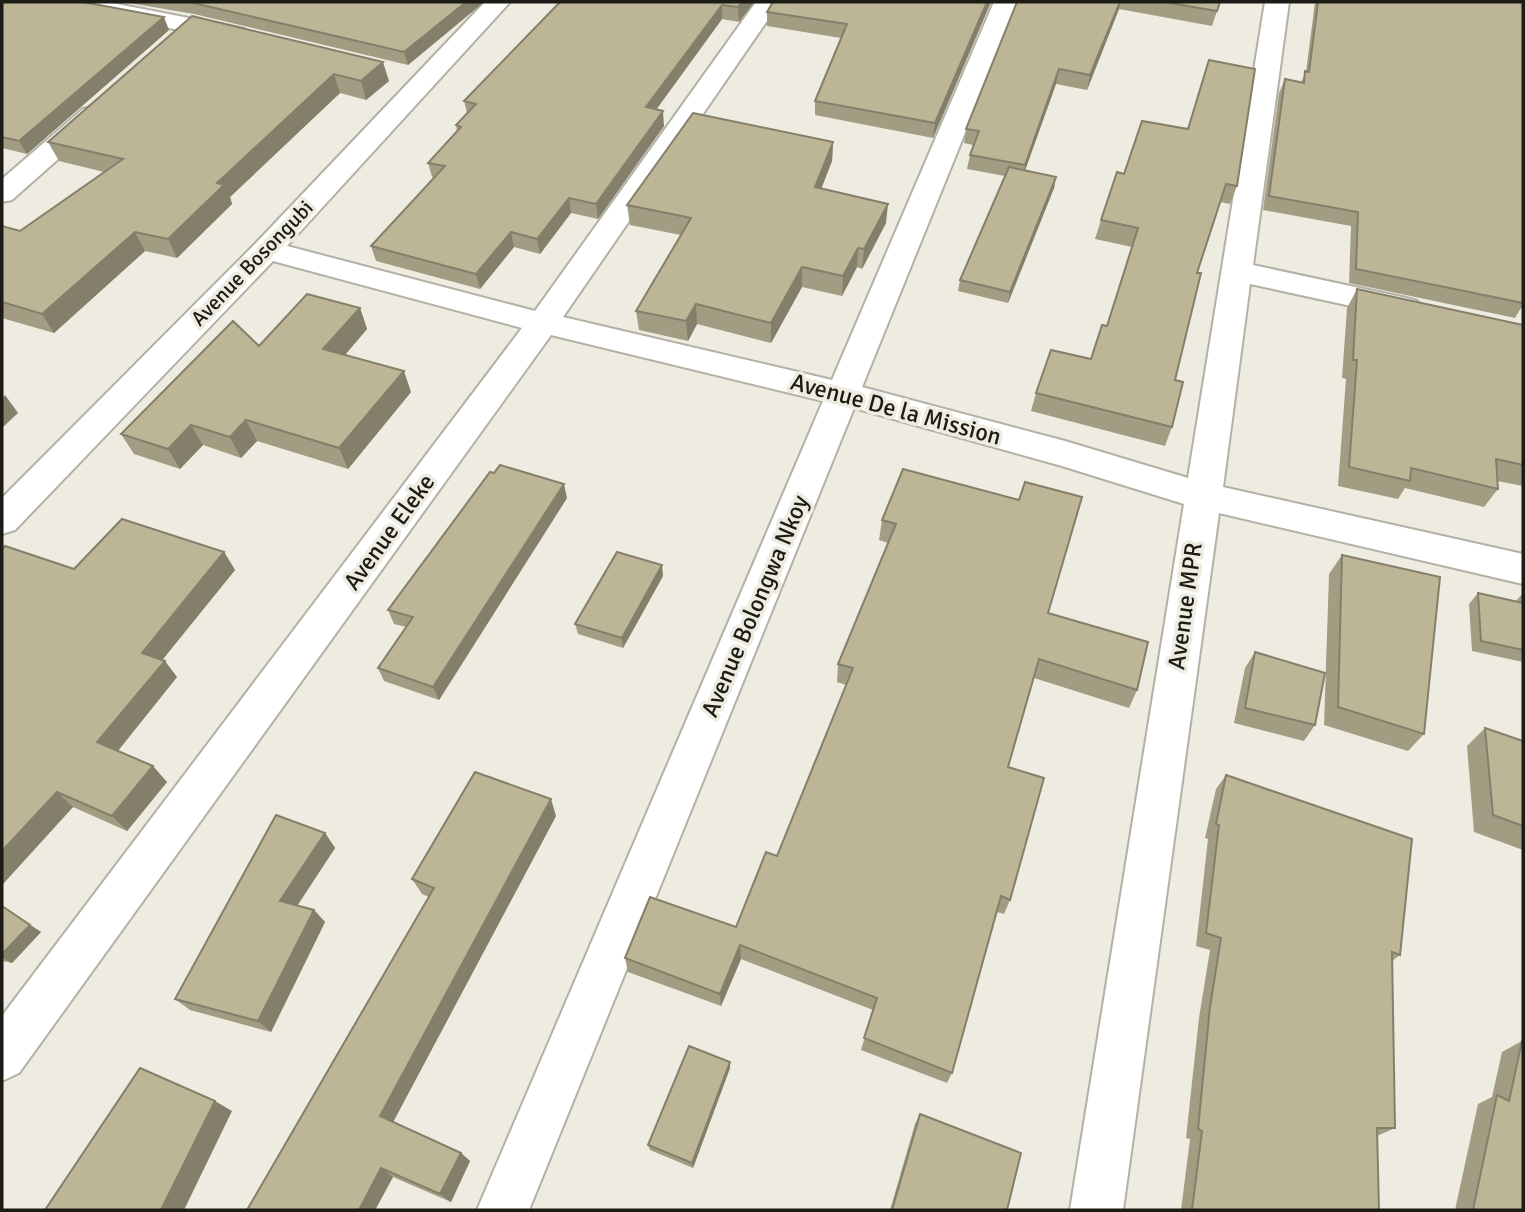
<svg xmlns="http://www.w3.org/2000/svg" width="1525" height="1212" font-family="Signika,sans-serif">
  <rect width="100%" height="100%" fill="#eeece0"/>
  <g fill="none" stroke-linecap="round" stroke-linejoin="round">
    <defs>
      <g id="street">
        <path d="M60 2H107L235 27 244 29 247 34 244 39 235 41 72 9 64 7Z"/>
        <path d="M485 2H510L287 246 535 311 756 2H780L563 317 832 380 994 2H1018L862 387 1065 441 1188 478 1265 2H1289L1253 265 1406 298 1417 301 1422 308 1417 315 1406 318 1250 284 1223 487 1523 554V584L1219 513 1123 1210H1070L1184 504 1062 466 854 408 529 1210H477L823 401 551 335 19 1073 2 1081V1016L522 328 273 261 15 530 2 534V498L256 243Z"/>
        <path d="M92 107 101 109 105 115 101 121 12 200 2 202V179L83 109Z"/>
      </g>
    </defs>
    <!-- street casing -->
    <use href="#street" stroke="#b3b1a5" stroke-width="4"/>
    <!-- street -->
    <use href="#street" fill="#fff" fill-rule="evenodd"/>
  </g>
  <!-- wall -->
  <g fill="#a29d82">
    <path d="M2 2 169 30 27 154 2 148Z"/>
    <path d="M123 2H484L408 65 194 14Z"/>
    <path d="M560 2H754L739 22 722 19 656 110 664 126 598 219 571 213 540 254 514 247 480 289 376 261 371 246 434 178 432 177 428 163 457 131 456 125 467 113 464 101Z"/>
    <path d="M773 2H991L933 138 815 115V101L841 38 767 26V12Z"/>
    <path d="M1017 2H1220L1212 26 1119 9 1087 90 1056 84 1025 170 1056 177 1054 188 1008 303 958 291 960 280 1005 176 967 169 970 155 973 145 964 143 966 129Z"/>
    <path d="M1315 2H1523V309L1521 308 1515 318 1349 283 1351 226 1263 210 1279 93 1285 79 1301 82 1306 72Z"/>
    <path d="M192 16 389 81 366 100 340 93 230 197 232 204 177 258 145 251 54 333 2 318V226L20 231 104 172 59 161 48 142Z"/>
    <path d="M1142 121 1237 186 1230 204 1220 202 1197 273 1175 380 1172 427 1165 446 1031 411 1036 393 1091 359 1107 326 1132 247 1095 239 1101 220 1124 174Z"/>
    <path d="M833 142 832 161 821 189 886 223 862 269 857 267 842 296 802 287 771 343 697 324 688 341 639 330 636 311 681 235 630 225 627 205Z"/>
    <path d="M1357 289 1523 325V486L1497 481 1498 489 1484 507 1405 488 1398 499 1338 486 1346 379 1342 378 1347 308Z"/>
    <path d="M360 308 367 329 345 355 411 392 348 469 257 441 241 458 203 445 180 469 134 454 121 434 259 346Z"/>
    <path d="M903 469 1048 613 1137 690 1129 708 1034 678 1008 767 1010 900 1004 914 997 912 952 1073 947 1083 861 1050 873 1010 741 959 721 1006 628 972 625 958 736 927 777 856 846 685 837 682 838 664 888 543 879 540 882 520Z"/>
    <path d="M567 498 439 700 384 681 378 668 406 627 394 624 388 610Z"/>
    <path d="M2 549 74 569 224 552 235 570 162 660 177 677 118 751 167 782 127 831 73 807 2 885Z"/>
    <path d="M1342 555 1424 734 1408 751 1324 725 1329 574Z"/>
    <path d="M663 576 623 648 578 634 575 624Z"/>
    <path d="M1478 593 1516 601 1523 593V662L1472 651 1469 604Z"/>
    <path d="M1255 652 1315 725 1304 741 1234 723 1245 668Z"/>
    <path d="M1485 728 1523 741V850L1474 832 1467 746Z"/>
    <path d="M1226 775 1400 955 1392 961 1395 1128 1377 1136 1379 1210H1181L1190 1139 1186 1138 1199 1018 1210 950 1196 946 1208 839 1205 838 1216 789Z"/>
    <path d="M556 816 393 1122 461 1153 470 1161 451 1202 393 1177 375 1210 429 897 422 894 412 879Z"/>
    <path d="M325 833 335 848 297 905 314 910 325 922 271 1032 190 1010 175 999Z"/>
    <path d="M2 906 41 932 12 963 2 961Z"/>
    <path d="M1522 1041 1523 1210H1455L1478 1104 1492 1097 1502 1052Z"/>
    <path d="M730 1062V1068L693 1168 650 1150 648 1145Z"/>
    <path d="M920 1114 1007 1210H890L915 1124Z"/>
  </g>
  <!-- shaded-wall -->
  <g fill="#847f6a">
    <path d="M466 2H484L408 65 404 52Z"/>
    <path d="M743 2H754L739 22 738 7Z"/>
    <path d="M987 2H991L933 138 935 123Z"/>
    <path d="M1120 2H1121L1119 9 1087 90 1090 75Z"/>
    <path d="M722 5V19L647 122 646 107Z"/>
    <path d="M164 17 169 30 27 154 19 141Z"/>
    <path d="M383 62 389 81 366 100 361 81Z"/>
    <path d="M1059 69 1056 84 1022 179 1025 165Z"/>
    <path d="M334 74 340 93 230 197 232 204 177 258 168 239 217 183Z"/>
    <path d="M663 111 664 126 598 219 596 204Z"/>
    <path d="M833 142 832 161 814 207 815 187Z"/>
    <path d="M1056 177 1054 188 1008 303 1010 292Z"/>
    <path d="M569 198 571 213 540 254 537 239Z"/>
    <path d="M888 204 886 223 862 269 864 249Z"/>
    <path d="M135 232 145 251 54 333 42 314Z"/>
    <path d="M511 232 514 247 480 289 476 274Z"/>
    <path d="M858 248 857 267 842 296 843 276Z"/>
    <path d="M802 267V287L771 343V323Z"/>
    <path d="M696 304 697 324 688 341 686 321Z"/>
    <path d="M360 308 367 329 332 370 323 349Z"/>
    <path d="M404 371 411 392 348 469 339 448Z"/>
    <path d="M5 395 18 413 2 428V399Z"/>
    <path d="M246 420 257 441 241 458 230 437Z"/>
    <path d="M191 425 203 445 180 469 168 449Z"/>
    <path d="M564 484 567 498 439 700 433 687Z"/>
    <path d="M224 552 235 570 155 669 142 653Z"/>
    <path d="M662 565 663 576 623 648 622 638Z"/>
    <path d="M165 661 177 677 112 758 97 742Z"/>
    <path d="M153 766 167 782 127 831 112 816Z"/>
    <path d="M57 792 73 807 2 885V851Z"/>
    <path d="M551 799 556 816 391 1126 380 1116Z"/>
    <path d="M325 833 335 848 292 914 280 901Z"/>
    <path d="M314 910 325 922 271 1032 258 1021Z"/>
    <path d="M30 925 41 932 12 963 2 957V954Z"/>
    <path d="M740 945 741 959 721 1006 720 994Z"/>
    <path d="M730 1062V1068L693 1168 692 1163Z"/>
    <path d="M215 1101 232 1111 184 1210H161Z"/>
    <path d="M461 1153 470 1161 451 1202 440 1194Z"/>
    <path d="M381 1168 393 1177 375 1210H359Z"/>
  </g>
  <!-- building -->
  <g fill="#bcb697" stroke="#847f6a" stroke-width="2">
    <path d="M2 2H83L164 17 19 141 2 137Z"/>
    <path d="M189 2H466L404 52Z"/>
    <path d="M560 2H743L738 7 722 5 646 107 663 111 596 204 569 198 537 239 511 232 476 274 371 246 445 166 428 163 461 127 456 125 476 104 464 101Z"/>
    <path d="M773 2H987L935 123 815 101 847 24 767 12Z"/>
    <path d="M1017 2H1120L1090 75 1059 69 1025 165 970 155 979 131 966 129Z"/>
    <path d="M1164 2H1220L1217 11Z"/>
    <path d="M1318 2H1523V303L1356 269 1358 212 1269 196 1285 79 1304 83 1305 71 1309 72Z"/>
    <path d="M192 16 383 62 361 81 334 74 217 183 224 185 168 239 135 232 42 314 2 302V226L20 231 123 159 48 142Z"/>
    <path d="M1209 60 1255 69 1237 186 1226 184 1197 273H1201L1175 380 1183 382 1172 427 1036 393 1051 350 1091 359 1102 325 1107 326 1138 228 1101 220 1117 172 1124 174 1142 121 1188 129Z"/>
    <path d="M693 113 833 142 815 187 888 204 864 249 858 248 843 276 802 267 771 323 696 304 686 321 636 311 691 218 627 205Z"/>
    <path d="M1009 167 1056 177 1010 292 960 280Z"/>
    <path d="M1357 289 1523 325V465L1496 459 1498 489 1411 468 1410 481 1349 467 1357 360H1353Z"/>
    <path d="M307 294 360 308 323 349 404 371 339 448 246 420 230 437 191 425 168 449 121 434 233 321 259 346Z"/>
    <path d="M500 465 564 484 433 687 378 668 413 617 388 610 490 472 494 473Z"/>
    <path d="M903 469 1019 500 1025 482 1082 497 1048 613 1148 642 1137 690 1039 659 1008 767 1044 778 1010 900 1001 896 952 1073 864 1038 877 998 740 945 720 994 625 958 650 897 736 927 766 852 777 856 853 668 838 664 896 524 882 520Z"/>
    <path d="M122 519 224 552 142 653 165 661 97 742 153 766 112 816 57 792 2 851V549L5 546 74 569Z"/>
    <path d="M617 552 662 565 622 638 575 624Z"/>
    <path d="M1342 555 1440 577 1424 734 1338 707Z"/>
    <path d="M1478 593 1523 603V650L1481 641Z"/>
    <path d="M1255 652 1325 673 1315 725 1245 708Z"/>
    <path d="M1485 728 1523 741V826L1493 815Z"/>
    <path d="M475 772 551 799 380 1116 461 1153 440 1194 381 1168 359 1210H247L434 888 412 879Z"/>
    <path d="M1226 775 1412 839 1400 955 1392 952 1395 1128H1377L1379 1210H1192L1202 1131 1198 1129 1210 1007 1221 938 1206 933 1219 825 1216 824Z"/>
    <path d="M276 815 325 833 280 901 314 910 258 1021 175 999Z"/>
    <path d="M2 906 30 925 2 954Z"/>
    <path d="M1522 1041 1523 1042V1210H1473L1497 1095 1509 1101Z"/>
    <path d="M689 1046 730 1062 692 1163 648 1145Z"/>
    <path d="M140 1068 215 1101 161 1210H45Z"/>
    <path d="M920 1114 1021 1153 1007 1210H892Z"/>
  </g>
  <g text-anchor="middle" dominant-baseline="central" stroke-width="7" stroke-linejoin="round" paint-order="stroke">
    <!-- far-street labels -->
    <g font-size="21" fill="#1c1b16" stroke="#eeece0">
      <text transform="translate(252 263) rotate(-46)">Avenue Bosongubi</text>
    </g>
    <!-- street labels -->
    <g font-size="24" fill="#1c1b16" stroke="#eeece0">
      <text transform="translate(896 409) rotate(15)">Avenue De la Mission</text>
      <text transform="translate(389 532) rotate(-54)">Avenue Eleke</text>
      <text transform="translate(755 606) rotate(-67)">Avenue Bolongwa Nkoy</text>
      <text transform="translate(1185 606) rotate(-82)">Avenue MPR</text>
    </g>
  </g>
  <!-- border -->
  <rect width="1525" height="1212" fill="none" stroke="#1c1b16" stroke-width="7"/>
</svg>
